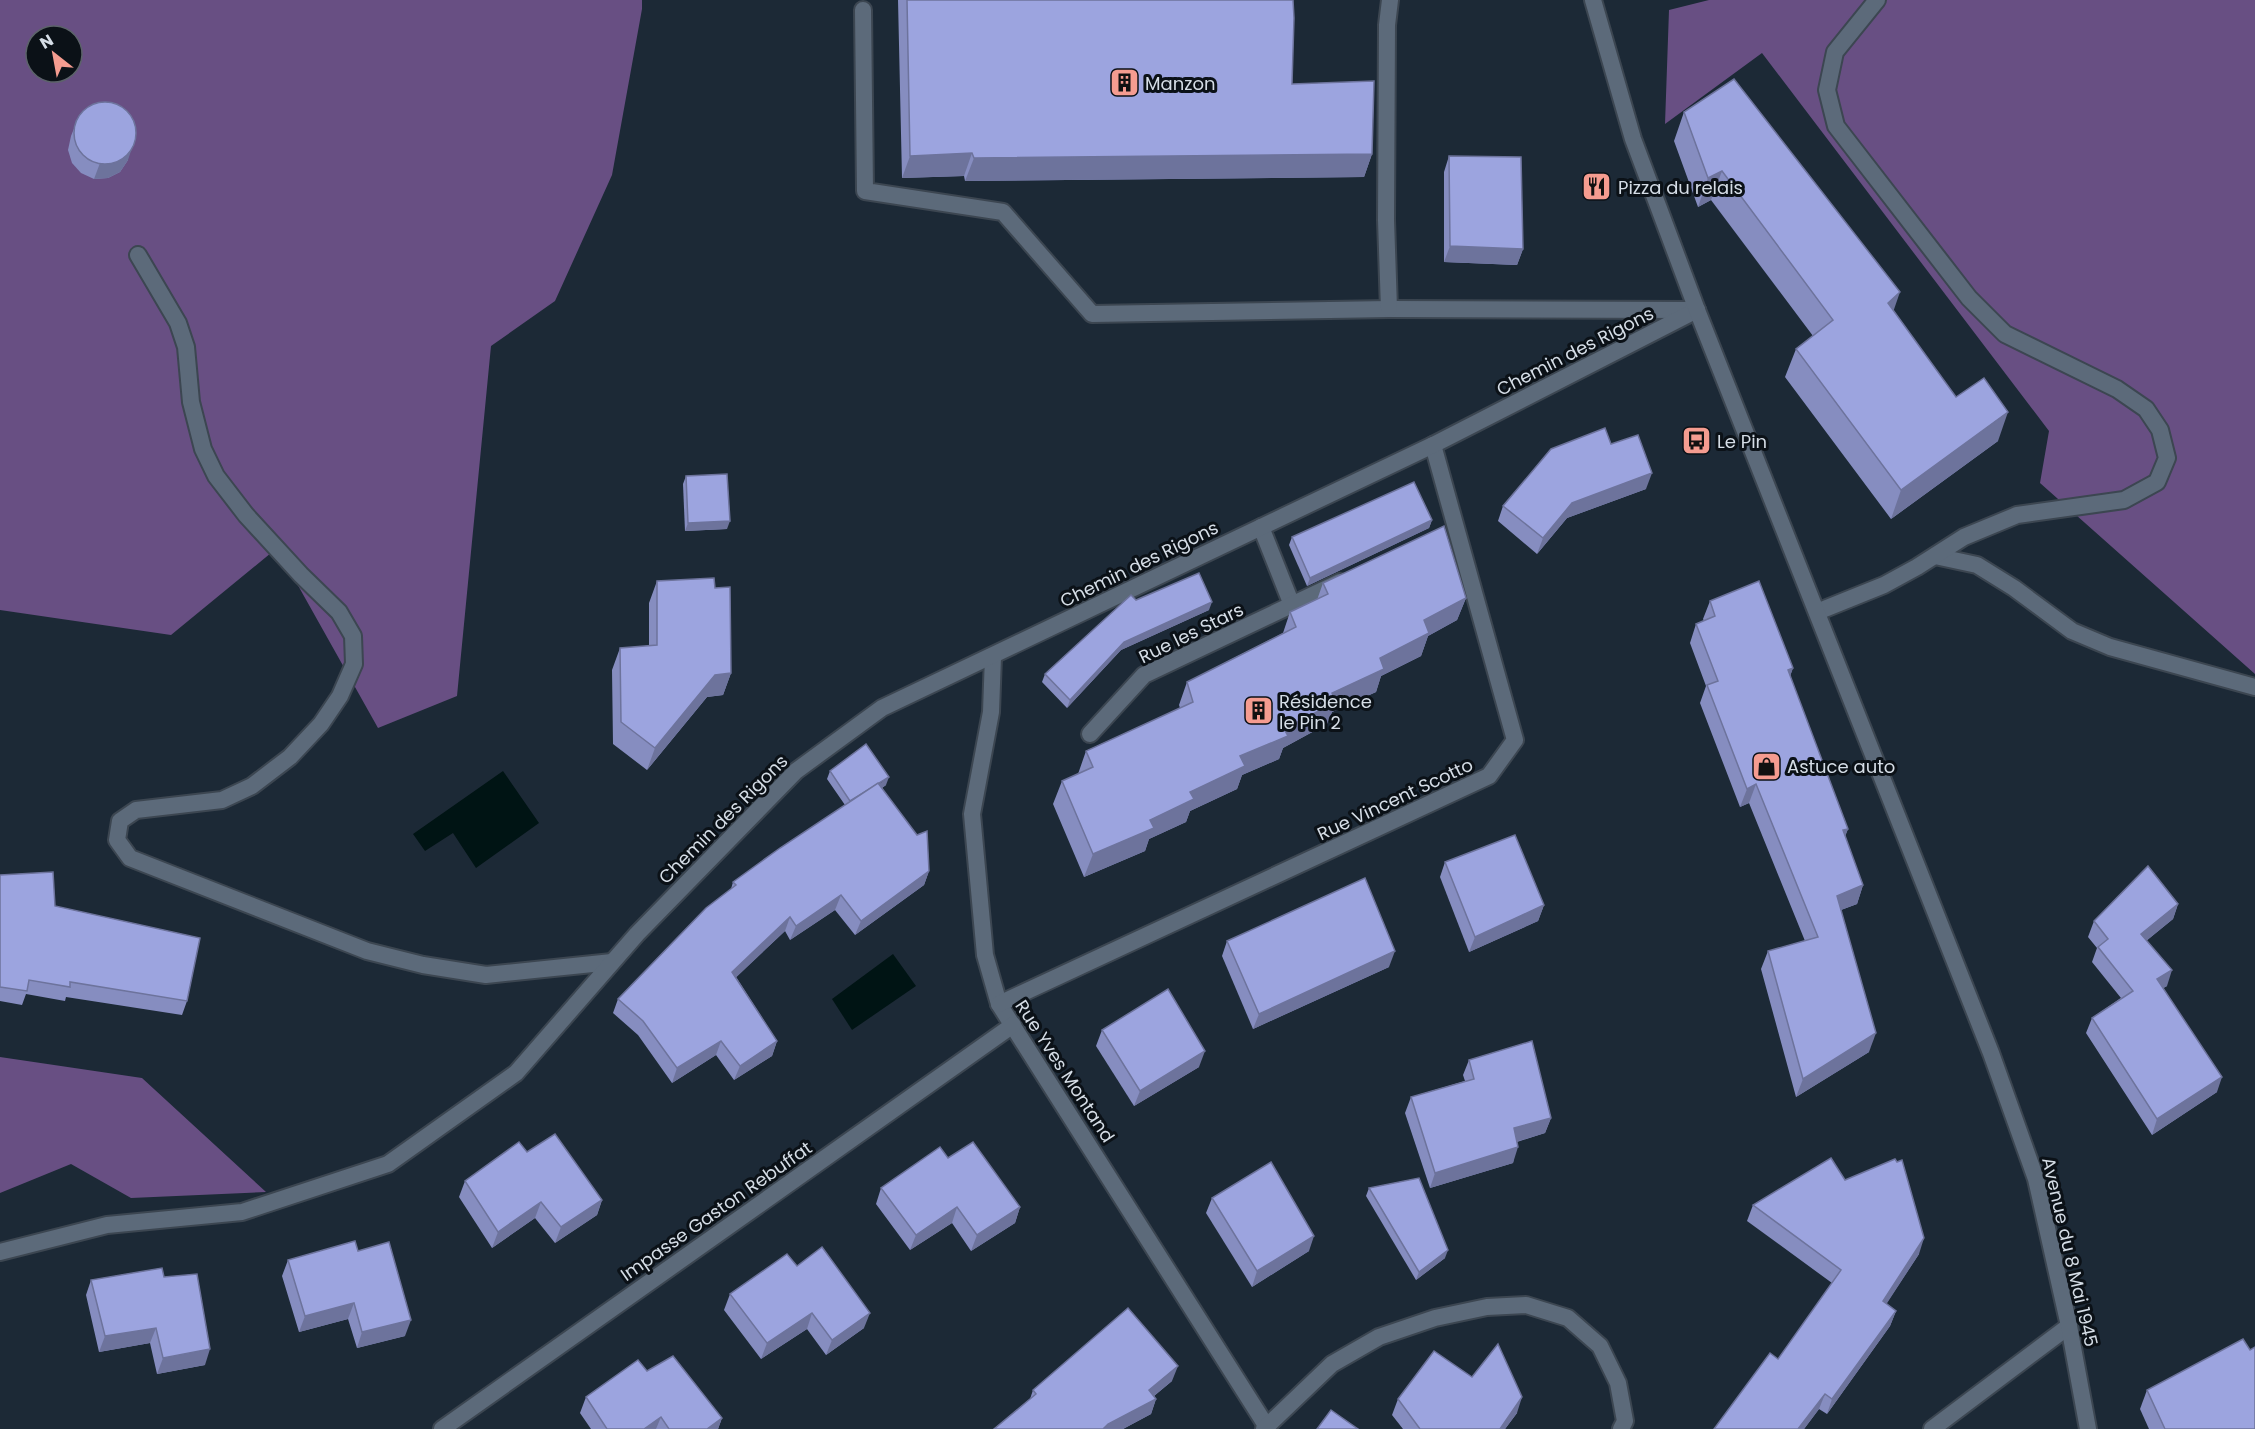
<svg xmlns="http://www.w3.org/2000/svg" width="2255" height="1429" font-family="Poppins,sans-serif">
  <rect width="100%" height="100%" fill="#1c2936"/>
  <!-- forest -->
  <g fill="#684f83" fill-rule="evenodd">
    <path d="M0 0H642V9L612 175 555 301 491 346 457 696 378 728 277 548 171 635 0 610ZM36 36H72V72H36Z"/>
    <path d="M1709 0H2255V674L2040 483 2049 431 1762 53 1665 124 1669 10Z"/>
    <path d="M0 1057 142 1078 266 1192 131 1198 71 1164 0 1193Z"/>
  </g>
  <!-- water -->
  <g fill="#001414">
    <path d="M503 771 539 823 476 868 453 833 425 851 413 834Z"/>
    <path d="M893 954 916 986 852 1030 832 999Z"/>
  </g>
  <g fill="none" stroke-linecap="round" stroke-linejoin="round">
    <defs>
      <g id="service">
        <path d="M863 10 865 191 1003 212 1092 314 1389 309 1697 310"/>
        <path d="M138 255 178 323 186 347 191 402 203 449 216 476 246 515 301 575 339 612 353 636 354 664 340 696 321 724 290 757 252 786 222 800 136 810 120 821 117 840 130 858 367 951 423 965 486 975 612 962"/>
        <path d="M1389 309 1386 220 1387 25 1390 0"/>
        <path d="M1261 527 1292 605"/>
        <path d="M1935 556 1977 565 2014 588 2072 631 2110 647 2255 687"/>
        <path d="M1817 612 1884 585 1917 567 1964 537 2017 515 2124 500 2157 482 2167 458 2160 430 2146 409 2117 389 2005 334 1969 298 1836 126 1827 90 1835 52 1877 0"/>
        <path d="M1090 734 1144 675 1340 582"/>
      </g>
      <g id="minor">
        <path d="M993 656 991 712 972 814 985 955 999 1004 1267 1427"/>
        <path d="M999 1004 1489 776 1515 740 1433 445"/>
        <path d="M442 1429 1013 1025"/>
        <path d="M1264 1429 1332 1364 1379 1337 1435 1318 1487 1307 1526 1305 1568 1318 1600 1346 1618 1383 1625 1421 1621 1429"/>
        <path d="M1932 1429 2069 1326"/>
      </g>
      <path id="tertiary" d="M0 1252 107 1225 242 1212 388 1164 516 1073 637 934 796 771 882 708 1433 445 1697 310"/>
      <path id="secondary" d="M1593 0 1633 139 1697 310 1991 1053 2036 1179 2069 1326 2088 1429"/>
    </defs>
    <!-- service casing -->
    <use href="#service" stroke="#3c4651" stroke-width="20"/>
    <!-- minor casing -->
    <use href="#minor" stroke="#3c4651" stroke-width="20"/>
    <!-- tertiary casing -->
    <use href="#tertiary" stroke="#3c4651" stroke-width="20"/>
    <!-- secondary casing -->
    <use href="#secondary" stroke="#3c4651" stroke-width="20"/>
    <!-- service -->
    <use href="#service" stroke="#5c6a7a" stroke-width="16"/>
    <!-- minor -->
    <use href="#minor" stroke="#5c6a7a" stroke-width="16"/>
    <!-- tertiary -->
    <use href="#tertiary" stroke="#5c6a7a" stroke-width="16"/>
    <!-- secondary -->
    <use href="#secondary" stroke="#5c6a7a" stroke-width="16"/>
  </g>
  <!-- wall -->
  <g fill="#868dc0">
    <path d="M898 0H1293L1292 84 1372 154 1364 177 965 181 964 176 902 178Z"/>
    <path d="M1684 112 1894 311 1956 397 1998 441 1891 519 1785 377 1796 349 1813 336 1711 200 1698 207 1674 141Z"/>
    <path d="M77 121 128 160 120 172 108 178 94 179 81 173 72 163 68 150 71 136Z"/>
    <path d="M1449 156 1523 249 1517 265 1444 262V172Z"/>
    <path d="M1611 444 1646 489 1567 518 1537 554 1498 521 1503 506Z"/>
    <path d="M686 476 727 529 685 531 683 484Z"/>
    <path d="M1432 520 1429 528 1307 586 1289 545 1292 537Z"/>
    <path d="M657 581 731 673 723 695 707 697 647 770 613 744 612 670 620 648 649 646V603Z"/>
    <path d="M1323 583 1466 598 1457 620 1428 636 1421 656 1381 676 1376 692 1332 712 1327 724 1283 748 1279 759 1242 775 1237 789 1190 811 1186 822 1149 839 1145 851 1084 877 1053 804 1062 781 1078 774 1086 751 1180 708 1179 705 1187 682 1283 633 1290 612 1317 600Z"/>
    <path d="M1136 600 1209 610 1121 650 1067 708 1042 682 1045 674Z"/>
    <path d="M1710 601 1793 668 1790 676 1848 829 1845 836 1863 885 1857 904 1841 910 1869 1052 1796 1097 1761 969 1768 951 1805 941 1749 803 1740 807 1700 703 1706 686 1690 643 1696 624 1704 621 1703 619Z"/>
    <path d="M830 771 886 785 882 788 929 871 924 885 855 935 835 910 790 940 785 931 736 977 777 1041 772 1056 734 1080 716 1055 672 1083 638 1035 613 1013 618 999 731 889 733 882 845 805 827 779Z"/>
    <path d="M1445 862 1544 905 1538 921 1469 952 1440 877Z"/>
    <path d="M0 875 55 906 187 1001 182 1015 66 997 65 1001 26 994 22 1005 0 1001Z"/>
    <path d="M2178 904 2173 919 2146 941 2167 986 2163 988 2217 1092 2152 1135 2086 1033 2092 1018 2121 998 2092 962 2097 948 2088 937 2094 921Z"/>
    <path d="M1227 941 1389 967 1253 1029 1222 956Z"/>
    <path d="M1102 1030 1199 1067 1134 1106 1096 1046Z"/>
    <path d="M1469 1060 1551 1118 1545 1133 1517 1142 1513 1163 1430 1188 1405 1113 1411 1097 1465 1081 1463 1075Z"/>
    <path d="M527 1152 602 1200 597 1215 555 1243 535 1218 492 1248 459 1197 465 1181Z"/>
    <path d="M948 1158 1020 1207 1015 1223 971 1251 952 1223 910 1250 876 1204 881 1188Z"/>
    <path d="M1845 1180 1919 1254 1886 1304 1896 1311 1890 1326 1827 1414 1819 1409 1804 1429H1714L1778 1359 1832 1283 1747 1221 1753 1205Z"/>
    <path d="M1369 1188 1445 1258 1416 1280 1366 1196Z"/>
    <path d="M1212 1198 1309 1251 1252 1287 1206 1213Z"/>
    <path d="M358 1251 405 1336 357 1348 348 1319 299 1332 282 1276 288 1260Z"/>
    <path d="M797 1266 864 1328 826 1355 807 1329 761 1359 724 1310 730 1294Z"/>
    <path d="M164 1277 205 1365 157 1374 150 1343 99 1352 86 1295 91 1280Z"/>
    <path d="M2250 1350 2255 1429H2149L2140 1409 2147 1390Z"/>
    <path d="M647 1371 722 1418 718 1429H591L580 1413 586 1397Z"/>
    <path d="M1172 1381 1154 1396 1156 1399 1151 1414 1123 1429H994L1030 1399 1033 1390Z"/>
    <path d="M1398 1399 1517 1413 1505 1429H1403L1392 1415Z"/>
  </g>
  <!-- shaded-wall -->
  <g fill="#6d739c">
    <path d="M133 145 128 160 120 172 108 178 94 179 100 163Z"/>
    <path d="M972 153 964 176 902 178 910 156Z"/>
    <path d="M1372 154 1364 177 965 181 974 158Z"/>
    <path d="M1722 171 1711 200 1698 207 1708 178Z"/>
    <path d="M1450 246 1523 249 1517 265 1444 262Z"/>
    <path d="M1900 292 1890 321 1888 303Z"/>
    <path d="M2008 412 1998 441 1891 519 1901 490Z"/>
    <path d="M1652 473 1646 489 1567 518 1537 554 1543 538 1572 503Z"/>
    <path d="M1432 520 1429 528 1307 586 1310 578Z"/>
    <path d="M730 521 727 529 685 531 688 523Z"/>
    <path d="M1466 598 1457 620 1428 636 1421 656 1381 676 1376 692 1332 712 1327 724 1283 748 1279 759 1242 775 1237 789 1190 811 1186 822 1149 839 1145 851 1084 877 1093 854 1150 820 1240 756 1284 729 1380 658 1424 620Z"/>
    <path d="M1212 602 1209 610 1121 650 1067 708 1070 700 1124 642Z"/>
    <path d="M1793 668 1786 687 1788 670Z"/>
    <path d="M731 673 723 695 707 697 647 770 655 748 715 675Z"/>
    <path d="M889 777 886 785 849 811 852 803Z"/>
    <path d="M1756 784 1749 803 1740 807 1747 789Z"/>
    <path d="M1848 829 1841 847 1843 830Z"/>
    <path d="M929 871 924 885 855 935 861 921Z"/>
    <path d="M1863 885 1857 904 1830 914 1837 896Z"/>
    <path d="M841 895 835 910 790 940 796 926Z"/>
    <path d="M2178 904 2173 919 2135 950 2141 934Z"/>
    <path d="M1544 905 1538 921 1469 952 1475 937Z"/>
    <path d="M790 917 785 931 727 986 732 972Z"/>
    <path d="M1395 951 1389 967 1253 1029 1259 1014Z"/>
    <path d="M2172 970 2167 986 2152 995 2157 979Z"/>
    <path d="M1876 1033 1869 1052 1796 1097 1803 1079Z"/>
    <path d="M721 1041 716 1055 672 1083 677 1068Z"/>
    <path d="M777 1041 772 1056 734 1080 740 1066Z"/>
    <path d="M1205 1051 1199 1067 1134 1106 1140 1091Z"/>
    <path d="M2222 1077 2217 1092 2152 1135 2157 1119Z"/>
    <path d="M1551 1118 1545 1133 1509 1144 1514 1128Z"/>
    <path d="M1518 1147 1513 1163 1430 1188 1435 1173Z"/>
    <path d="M602 1200 597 1215 555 1243 561 1227Z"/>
    <path d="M541 1202 535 1218 492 1248 498 1232Z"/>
    <path d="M957 1207 952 1223 910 1250 916 1235Z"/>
    <path d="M1020 1207 1015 1223 971 1251 977 1235Z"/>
    <path d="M1314 1236 1309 1251 1252 1287 1257 1271Z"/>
    <path d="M1924 1238 1919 1254 1878 1317 1883 1301Z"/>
    <path d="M1448 1250 1445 1258 1416 1280 1419 1272Z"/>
    <path d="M354 1303 348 1319 299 1332 305 1316Z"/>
    <path d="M1896 1311 1890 1326 1827 1414 1832 1399Z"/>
    <path d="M812 1313 807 1329 761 1359 767 1343Z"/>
    <path d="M870 1313 864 1328 826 1355 832 1340Z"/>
    <path d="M411 1320 405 1336 357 1348 362 1332Z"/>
    <path d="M156 1328 150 1343 99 1352 105 1336Z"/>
    <path d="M210 1349 205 1365 157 1374 163 1358Z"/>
    <path d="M1178 1366 1172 1381 1143 1405 1149 1390Z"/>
    <path d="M1825 1394 1819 1409 1804 1429H1798Z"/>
    <path d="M1522 1397 1517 1413 1505 1429H1500Z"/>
    <path d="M1156 1399 1151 1414 1123 1429H1103L1108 1424Z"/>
    <path d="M661 1417 656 1429H644Z"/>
    <path d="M722 1418 718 1429H707Z"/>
  </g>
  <!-- building -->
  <g fill="#9ca4df" stroke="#6d739c" stroke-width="1.5">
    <path d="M907 0H1293L1294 18 1292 84 1374 81 1372 154 974 158 972 153 910 156Z"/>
    <path d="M1734 79 1900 292 1888 303 1956 397 1984 378 2008 412 1901 490 1796 349 1833 320 1722 171 1708 178 1684 112Z"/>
    <circle cx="105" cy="133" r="31"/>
    <path d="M1449 156 1521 157 1523 249 1450 246Z"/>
    <path d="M1605 428 1611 444 1638 435 1652 473 1572 503 1543 538 1503 506 1551 449Z"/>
    <path d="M727 474 730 521 688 523 686 476Z"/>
    <path d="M1414 482 1432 520 1310 578 1292 537Z"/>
    <path d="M1444 526 1466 598 1424 620 1429 633 1380 658 1384 669 1332 693 1336 702 1284 729 1288 736 1240 756 1245 766 1190 792 1194 799 1150 820 1154 828 1093 854 1062 781 1093 767 1086 751 1193 702 1187 682 1296 627 1290 612 1328 594 1323 583Z"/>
    <path d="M1199 573 1212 602 1124 642 1070 700 1045 674 1131 595 1136 600Z"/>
    <path d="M714 578 715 588 730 587 731 673 715 675 655 748 621 722 620 648 657 645V581Z"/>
    <path d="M1759 581 1793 668 1788 670 1848 829 1843 830 1863 885 1837 896 1876 1033 1803 1079 1768 951 1818 937 1756 784 1747 789 1707 685 1718 681 1696 624 1715 616 1710 601Z"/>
    <path d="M866 744 889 777 850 801 830 771Z"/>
    <path d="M878 783 917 835 927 831 929 871 861 921 841 895 796 926 790 917 732 972 777 1041 740 1066 721 1041 677 1068 643 1021 618 999 706 908 736 885 733 882 780 848Z"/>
    <path d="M1515 835 1544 905 1475 937 1445 862Z"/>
    <path d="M2148 866 2178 904 2141 934 2172 970 2157 979 2222 1077 2157 1119 2092 1018 2133 991 2098 947 2108 939 2094 921Z"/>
    <path d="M53 872 55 906 200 938 187 1001 70 982V987L29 980 27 991 0 987V875Z"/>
    <path d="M1365 878 1395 951 1259 1014 1227 941Z"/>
    <path d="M1168 989 1205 1051 1140 1091 1102 1030Z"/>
    <path d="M1532 1041 1551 1118 1514 1128 1518 1147 1435 1173 1411 1097 1474 1079 1469 1060Z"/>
    <path d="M555 1134 602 1200 561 1227 541 1202 498 1232 465 1181 519 1142 527 1152Z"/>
    <path d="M973 1142 1020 1207 977 1235 957 1207 916 1235 881 1188 940 1147 948 1158Z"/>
    <path d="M1831 1158 1845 1180 1895 1159 1897 1162 1902 1160 1924 1238 1883 1301 1896 1311 1832 1399 1825 1394 1798 1429H1714L1770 1353 1778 1359 1841 1270 1753 1205Z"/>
    <path d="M1271 1162 1314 1236 1257 1271 1212 1198Z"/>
    <path d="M1419 1178 1448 1250 1419 1272 1369 1188Z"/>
    <path d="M355 1241 358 1251 389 1242 411 1320 362 1332 354 1303 305 1316 288 1260Z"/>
    <path d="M822 1247 870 1313 832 1340 812 1313 767 1343 730 1294 787 1254 797 1266Z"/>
    <path d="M162 1268 164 1277 197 1274 210 1349 163 1358 156 1328 105 1336 91 1280Z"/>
    <path d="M1128 1308 1178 1366 1149 1390 1156 1399 1108 1424 1103 1429H994L1036 1394 1033 1390Z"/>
    <path d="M2243 1339 2250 1350 2255 1347V1429H2165L2147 1390Z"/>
    <path d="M1498 1344 1522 1397 1500 1429H1420L1398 1399 1434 1351 1472 1377Z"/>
    <path d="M673 1356 722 1418 707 1429H669L661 1417 644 1429H607L586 1397 638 1360 647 1371Z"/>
    <path d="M1331 1410 1358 1429H1317Z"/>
  </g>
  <!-- icons -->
  <defs>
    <symbol id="building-square" viewBox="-11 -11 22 22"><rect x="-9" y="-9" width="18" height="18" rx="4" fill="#f59c90" stroke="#0b1117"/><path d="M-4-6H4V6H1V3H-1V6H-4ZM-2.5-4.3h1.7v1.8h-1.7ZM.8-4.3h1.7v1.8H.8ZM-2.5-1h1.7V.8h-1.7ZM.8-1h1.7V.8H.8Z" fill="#111"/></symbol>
    <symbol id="restaurant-square" viewBox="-11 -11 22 22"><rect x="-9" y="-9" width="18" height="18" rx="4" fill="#f59c90" stroke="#0b1117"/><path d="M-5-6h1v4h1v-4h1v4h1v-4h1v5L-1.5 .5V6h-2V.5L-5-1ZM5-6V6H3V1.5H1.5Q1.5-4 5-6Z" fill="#111"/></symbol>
    <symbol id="bus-square" viewBox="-11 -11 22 22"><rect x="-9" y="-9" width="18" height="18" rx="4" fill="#f59c90" stroke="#0b1117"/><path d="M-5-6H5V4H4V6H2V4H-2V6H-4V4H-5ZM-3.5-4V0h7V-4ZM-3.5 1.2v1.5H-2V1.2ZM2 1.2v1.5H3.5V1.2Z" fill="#111"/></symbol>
    <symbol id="shop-square" viewBox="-11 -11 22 22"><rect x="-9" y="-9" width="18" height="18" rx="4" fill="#f59c90" stroke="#0b1117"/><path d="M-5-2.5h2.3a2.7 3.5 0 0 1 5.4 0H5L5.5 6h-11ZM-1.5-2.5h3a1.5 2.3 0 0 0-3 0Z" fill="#111"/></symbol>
  </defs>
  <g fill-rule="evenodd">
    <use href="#building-square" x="1108" y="66" width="33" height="33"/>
    <use href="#restaurant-square" x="1580" y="170" width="33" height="33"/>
    <use href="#bus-square" x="1680" y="424" width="33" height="33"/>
    <use href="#building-square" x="1242" y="694" width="33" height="33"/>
    <use href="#shop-square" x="1750" y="750" width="33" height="33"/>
  </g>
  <g text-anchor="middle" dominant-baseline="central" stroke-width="6" stroke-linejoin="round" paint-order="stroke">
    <!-- poi labels -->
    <g font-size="18" fill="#d5dde6" stroke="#0b1117" text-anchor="start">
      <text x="1145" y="83">Manzon</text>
      <text x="1618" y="187">Pizza du relais</text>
      <text x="1717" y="441">Le Pin</text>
      <text x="1279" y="701">Résidence<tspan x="1279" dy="21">le Pin 2</tspan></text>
      <text x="1787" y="766">Astuce auto</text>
    </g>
    <!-- street labels -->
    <g font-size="18" fill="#d5dde6" stroke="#0b1117">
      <text transform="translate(1575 351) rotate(-27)">Chemin des Rigons</text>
      <text transform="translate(1139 564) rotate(-26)">Chemin des Rigons</text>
      <text transform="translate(1191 633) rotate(-26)">Rue les Stars</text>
      <text transform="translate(1395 799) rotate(-25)">Rue Vincent Scotto</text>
      <text transform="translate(723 819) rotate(-45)">Chemin des Rigons</text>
      <text transform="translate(1065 1071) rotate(57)">Rue Yves Montand</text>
      <text transform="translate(716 1211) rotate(-35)">Impasse Gaston Rebuffat</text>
      <text transform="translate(2070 1252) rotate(77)">Avenue du 8 Mai 1945</text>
    </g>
  </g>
  <!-- north arrow -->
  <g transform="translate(54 54) rotate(329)"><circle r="28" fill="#0b1117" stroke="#5c636a" stroke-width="1.5"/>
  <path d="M0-4.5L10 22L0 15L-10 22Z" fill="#f59c90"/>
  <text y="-9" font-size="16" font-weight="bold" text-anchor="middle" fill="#d5dde6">N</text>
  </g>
</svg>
